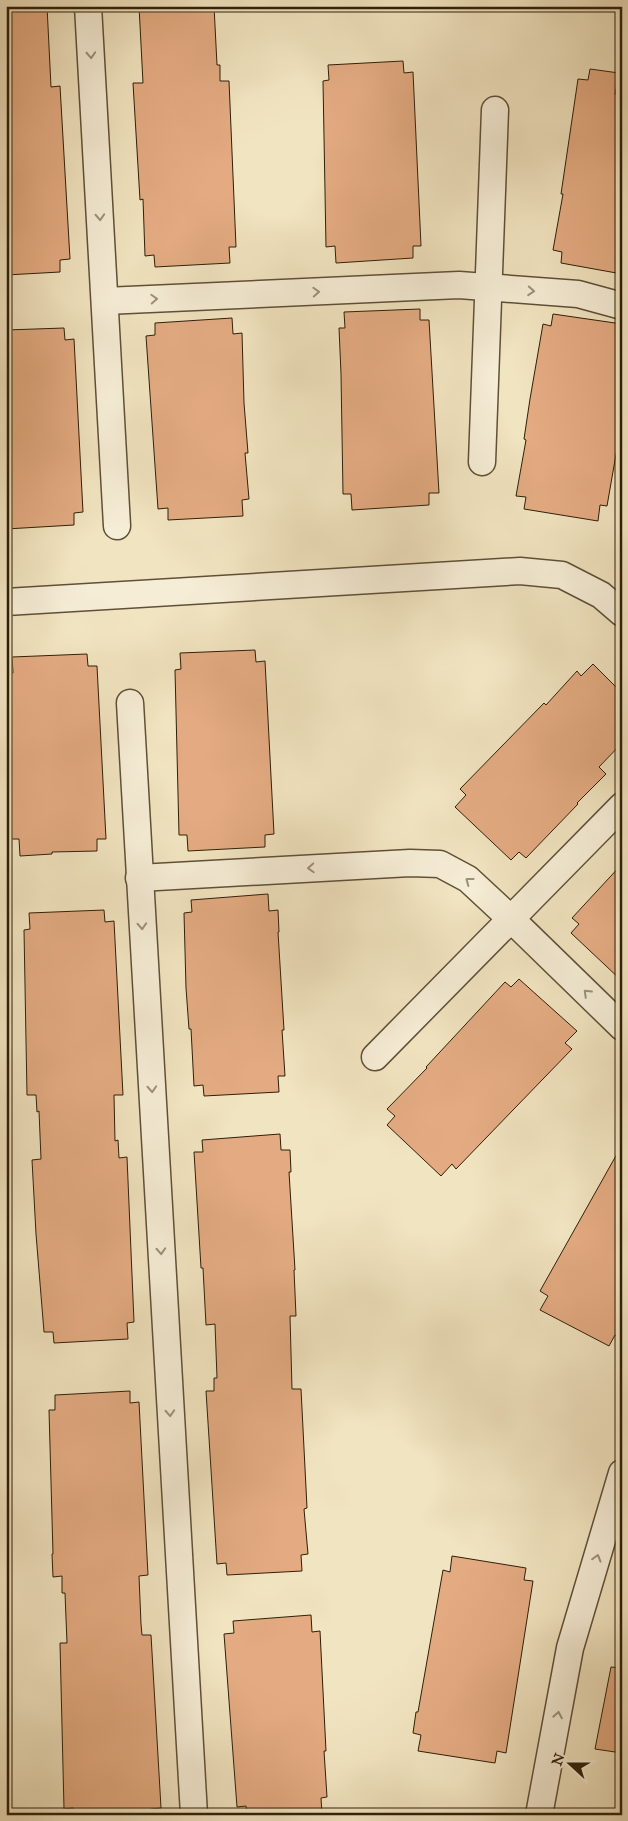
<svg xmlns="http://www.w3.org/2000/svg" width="628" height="1821" font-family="'IM FELL Great Primer',serif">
  <rect width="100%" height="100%" fill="#f1e4c0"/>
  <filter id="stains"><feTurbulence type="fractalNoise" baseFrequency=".004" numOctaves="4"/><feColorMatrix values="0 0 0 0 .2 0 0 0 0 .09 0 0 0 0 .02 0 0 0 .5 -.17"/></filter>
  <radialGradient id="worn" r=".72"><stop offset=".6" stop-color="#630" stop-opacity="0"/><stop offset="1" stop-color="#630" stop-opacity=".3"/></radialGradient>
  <!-- building -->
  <g fill="#e4ab82" stroke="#2e1f09">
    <path d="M6 6H47L51 87 60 86 70 259 60 260V272L6 275Z"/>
    <path d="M139 6H214L217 65H220V81H229L236 247H229L230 263 155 267 154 255 145 256 143 199 140 200 133 83H143Z"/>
    <path d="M403 61 404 73 413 72 421 246H413V258L336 263 335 246 326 247 323 81 329 80 328 65Z"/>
    <path d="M590 69 619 73 615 94 622 96V274L561 263 562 252 553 250 563 194H561L578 79 588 80Z"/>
    <path d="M420 309V320H429L439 493H429V505L352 510 351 494H343L341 374 339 328H345L344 312Z"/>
    <path d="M553 314 622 324V420L607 506 600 505 598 521 524 509 526 497 516 496 526 440 524 439 530 399 543 324 551 326Z"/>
    <path d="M232 318 233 334 242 333 244 403 248 453H245L249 499 242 500 243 516 168 520V508L158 509 146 336 155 335V323Z"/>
    <path d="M64 328 65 340 74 339 83 512 74 513V525L6 529V330Z"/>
    <path d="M255 650 256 662 265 661 274 834 265 835V847L188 851 187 835H179L175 670 181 669 180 653Z"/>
    <path d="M87 654 88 666H97L106 839H97V851L52 852V854L20 856 19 839H10L9 817H11L6 674 13 673 12 657Z"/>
    <path d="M593 664 622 693V743L599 767 606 774 577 803 578 804 526 858 519 852 511 860 455 807 466 795 460 789 544 703 546 705 577 671 581 676Z"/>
    <path d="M622 864V981L571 933 579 924 572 918Z"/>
    <path d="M268 894 269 911 278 910 279 932H278L284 1030H282L285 1076H278L279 1092 204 1096 203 1085 194 1086 191 1029H189L186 988 184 913 192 912 191 900Z"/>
    <path d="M104 910 105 922 114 921 123 1095H114L115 1141 118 1140 119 1158 127 1157 134 1322 127 1323 128 1339 54 1343 53 1332H44L36 1234 32 1160 41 1159 39 1111 37 1112 36 1095H27L24 930 30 929 29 913Z"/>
    <path d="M519 979 577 1031 565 1043 572 1049 456 1169 452 1164 441 1176 387 1125 395 1116 387 1109 427 1068 426 1067 505 982 511 987Z"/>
    <path d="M280 1134 281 1150H290L291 1172H289L295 1270H294L296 1316H290L292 1389H301L307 1508 304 1509 308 1554 301 1555 302 1571 227 1575 226 1563 217 1564 206 1391H214V1378H217L215 1324 206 1325 203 1268H201L194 1152H203L202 1140Z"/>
    <path d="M622 1145V1339L615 1335 609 1346 540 1310 548 1296 540 1291Z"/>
    <path d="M130 1391V1403L139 1402 148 1575 139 1576 141 1624 142 1635H151L161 1808 151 1809V1815H73V1808L64 1809 60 1643H67L65 1593H62V1576L53 1577 52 1554H53L49 1410H55V1395Z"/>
    <path d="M452 1556 526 1568 524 1580 533 1581 506 1753 497 1751 495 1763 418 1751 421 1735 413 1733 416 1712H418L443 1570 450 1572Z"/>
    <path d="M311 1615 312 1632 320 1631 326 1751H324L327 1797 321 1798 322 1814 247 1815 246 1806 237 1807 224 1634 234 1633 233 1621Z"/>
    <path d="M611 1667 622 1668V1753L595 1749Z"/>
  </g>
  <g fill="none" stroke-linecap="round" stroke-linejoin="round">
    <defs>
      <g id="minor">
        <path d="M88 6 117 526"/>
        <path d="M105 301 459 285 578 294 622 306"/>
        <path d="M482 462 495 110"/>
        <path d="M6 602 520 571 562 575 601 595 622 613"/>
        <path d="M130 703 194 1815"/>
        <path d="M139 878 410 863 440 864 468 879 511 919 622 1027"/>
        <path d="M375 1057 622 806"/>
        <path d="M539 1815 570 1648 622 1473"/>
      </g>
    </defs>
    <!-- minor casing -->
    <use href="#minor" stroke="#5f5037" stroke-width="29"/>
    <!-- minor -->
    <use href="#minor" stroke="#f6edd6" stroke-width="26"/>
  </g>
  <!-- one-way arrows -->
  <defs><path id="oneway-chevron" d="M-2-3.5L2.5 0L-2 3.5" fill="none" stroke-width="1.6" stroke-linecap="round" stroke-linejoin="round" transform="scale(1.25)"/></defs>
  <g stroke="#9c907a">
    <use href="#oneway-chevron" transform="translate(91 55) rotate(87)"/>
    <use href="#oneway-chevron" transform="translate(100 217) rotate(87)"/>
    <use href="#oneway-chevron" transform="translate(531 291) rotate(4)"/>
    <use href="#oneway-chevron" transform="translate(316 292) rotate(-3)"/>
    <use href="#oneway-chevron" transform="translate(154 299) rotate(-3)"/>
    <use href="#oneway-chevron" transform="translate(311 868) rotate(177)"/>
    <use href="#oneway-chevron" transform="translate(469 881) rotate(-143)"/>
    <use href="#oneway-chevron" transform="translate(142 926) rotate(87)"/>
    <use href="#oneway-chevron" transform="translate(587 993) rotate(-136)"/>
    <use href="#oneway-chevron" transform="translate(152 1089) rotate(87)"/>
    <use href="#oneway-chevron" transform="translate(161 1251) rotate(87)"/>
    <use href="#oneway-chevron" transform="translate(170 1413) rotate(87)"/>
    <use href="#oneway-chevron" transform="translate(597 1558) rotate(-74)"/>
    <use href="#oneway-chevron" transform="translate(558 1715) rotate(-80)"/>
  </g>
  <!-- margin -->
  <rect width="628" height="1821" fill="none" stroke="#f1e4c0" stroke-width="25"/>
  <rect x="8" y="8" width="613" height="1806" fill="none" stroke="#2e1f09" stroke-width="2.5"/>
  <rect x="12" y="12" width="603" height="1796" fill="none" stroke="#2e1f09"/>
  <!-- north arrow -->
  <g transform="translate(570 1764) rotate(291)" stroke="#f6edd6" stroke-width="4" paint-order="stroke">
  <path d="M0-4L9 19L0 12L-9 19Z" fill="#2e1f09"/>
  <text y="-8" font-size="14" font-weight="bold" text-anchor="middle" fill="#2e1f09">N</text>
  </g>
  <rect width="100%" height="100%" filter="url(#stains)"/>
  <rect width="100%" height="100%" fill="url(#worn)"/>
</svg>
